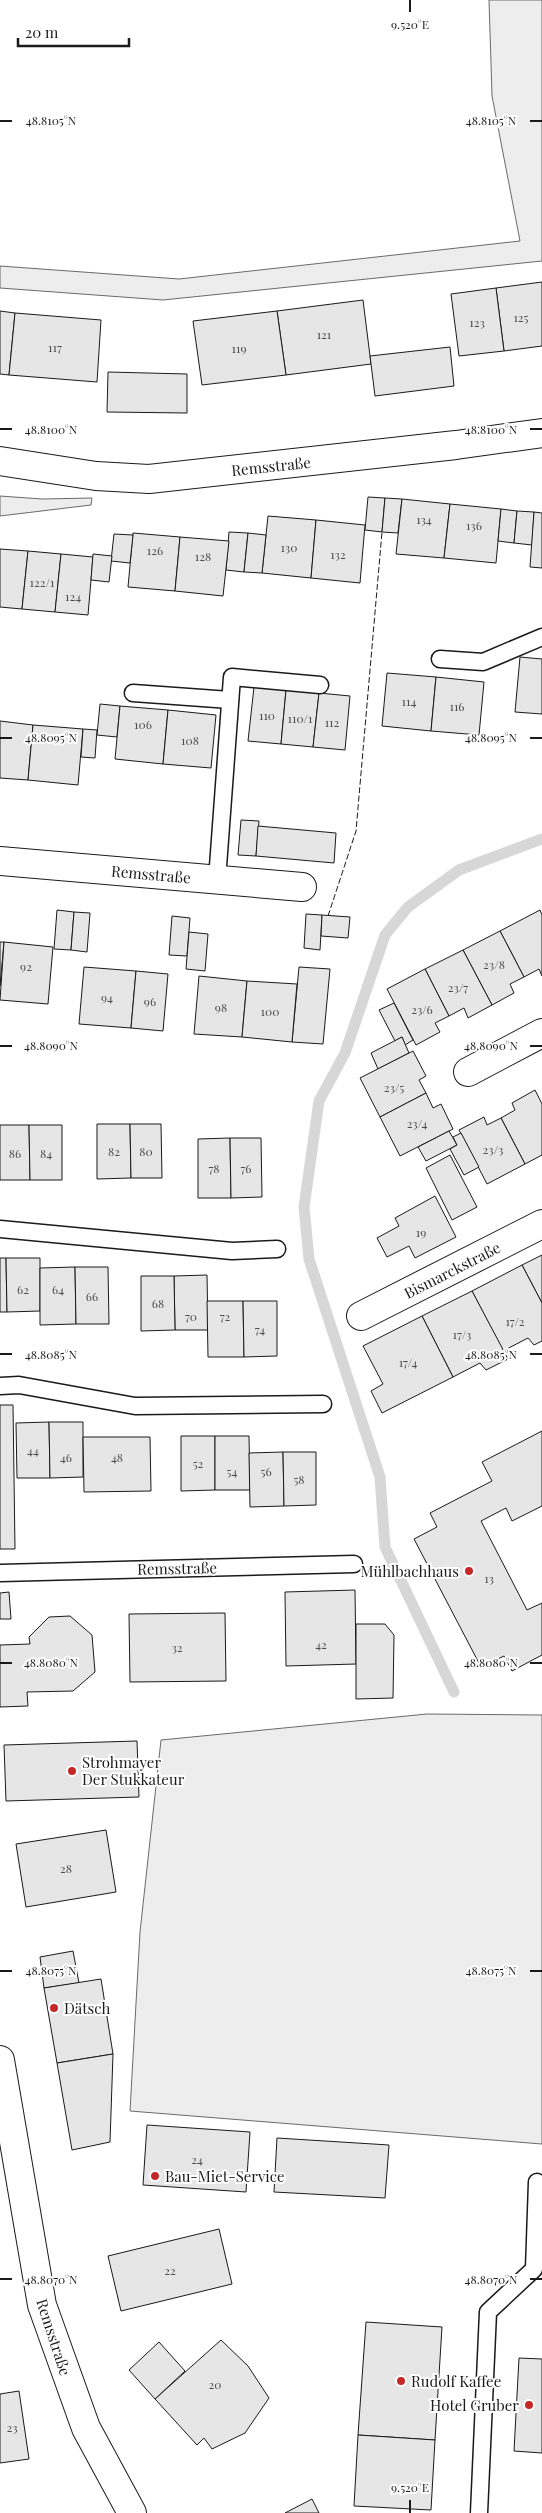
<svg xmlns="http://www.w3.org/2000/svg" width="542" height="2513" font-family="'Playfair Display',serif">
  <rect width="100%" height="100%" fill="#fff"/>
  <!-- built -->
  <g fill="#ededed" stroke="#6a6a6a">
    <path d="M489 0H542V261L163 300 0 288V266L179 279 520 241 492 96Z"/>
    <path d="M0 496 42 499 92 498 91 505 0 516Z"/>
    <path d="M427 1714 542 1715V2144L130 2111 140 1932 161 1740Z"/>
  </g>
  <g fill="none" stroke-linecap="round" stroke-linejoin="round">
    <!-- stream -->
    <path stroke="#d7d7d7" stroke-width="11" d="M454 1692 385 1547 380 1477 309 1259 304 1207 319 1101 345 1053 385 935 408 907 459 870 542 839"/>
  </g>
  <!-- building -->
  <g fill="#e6e6e6" stroke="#1a1a1a">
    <path d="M542 282V346L504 351 496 288Z"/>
    <path d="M496 288 504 351 459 356 451 294Z"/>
    <path d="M363 300 371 364 286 375 277 311Z"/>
    <path d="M0 311 15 313 9 375 0 374Z"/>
    <path d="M277 311 286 375 202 385 193 321Z"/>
    <path d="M15 313 101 320 97 382 9 375Z"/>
    <path d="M450 347 454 386 375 396 370 356Z"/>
    <path d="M108 372 187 374V413L107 412Z"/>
    <path d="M368 497 385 498 382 532 365 530Z"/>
    <path d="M385 498 402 499 398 533 382 532Z"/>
    <path d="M402 499 450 504 444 558 396 554Z"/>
    <path d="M450 504 501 509 496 563 444 558Z"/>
    <path d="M501 509 517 511 514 543 498 541Z"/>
    <path d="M517 511 534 512 532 545 514 543Z"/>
    <path d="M534 512 542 513V568L530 567Z"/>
    <path d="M268 516 316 520 311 578 262 573Z"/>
    <path d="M316 520 365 525 360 583 311 578Z"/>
    <path d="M229 532 248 533 244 572 226 570Z"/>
    <path d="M133 533 180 537 175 591 128 587Z"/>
    <path d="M248 533 266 535 262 573 244 572Z"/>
    <path d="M114 534 133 535 130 563 111 561Z"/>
    <path d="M180 537 229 541 223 596 175 591Z"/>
    <path d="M0 549 28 551 22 609 0 607Z"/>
    <path d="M28 551 61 554 55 612 22 609Z"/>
    <path d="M61 554 93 557 88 615 55 612Z"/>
    <path d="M93 554 112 556 109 582 91 580Z"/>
    <path d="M520 657 542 659V714L515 712Z"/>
    <path d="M387 673 436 677 431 731 382 726Z"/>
    <path d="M436 677 484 682 479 735 431 731Z"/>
    <path d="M254 687 286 690 281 744 248 741Z"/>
    <path d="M286 690 319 693 313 747 281 744Z"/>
    <path d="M319 693 350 696 345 750 313 747Z"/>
    <path d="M100 704 120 706 117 737 97 735Z"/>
    <path d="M120 706 168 710 163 764 115 759Z"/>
    <path d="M168 710 216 715 211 768 163 764Z"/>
    <path d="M0 721 33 725 28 780 0 778Z"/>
    <path d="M33 725 83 729 78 785 28 780Z"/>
    <path d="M83 729 97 730 95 758 81 757Z"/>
    <path d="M241 820 259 821 256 856 238 855Z"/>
    <path d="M258 826 336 833 334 863 256 856Z"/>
    <path d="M57 910 74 912 71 950 54 949Z"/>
    <path d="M540 910 542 915V976L539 969 524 977 500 931Z"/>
    <path d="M74 912 90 913 87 952 71 950Z"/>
    <path d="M306 914 322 915 320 950 304 948Z"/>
    <path d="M322 915 350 917 348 938 321 936Z"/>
    <path d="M172 916 190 918 187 956 169 955Z"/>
    <path d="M500 931 524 977 510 984 514 993 492 1005 463 950Z"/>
    <path d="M189 932 208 934 205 971 186 969Z"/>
    <path d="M0 942H4L0 986Z"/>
    <path d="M4 942 53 947 48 1004 0 1000Z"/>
    <path d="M463 950 492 1005 468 1018 464 1008 449 1016 425 969Z"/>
    <path d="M84 967 136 971 131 1028 79 1024Z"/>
    <path d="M299 967 330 969 323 1044 292 1042Z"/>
    <path d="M425 969 449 1016 435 1023 440 1032 416 1045 387 989Z"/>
    <path d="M136 971 168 974 163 1031 131 1028Z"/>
    <path d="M199 976 247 981 242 1037 194 1034Z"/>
    <path d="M247 981 297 984 292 1042 242 1037Z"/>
    <path d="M394 1003 413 1040 405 1045 402 1037 395 1041 379 1010Z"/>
    <path d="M402 1037 409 1053 378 1069 371 1053Z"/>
    <path d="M413 1051 426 1076 419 1080 426 1093 380 1117 360 1078Z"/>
    <path d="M535 1090 542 1104V1155L525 1164 501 1118 515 1110 512 1103Z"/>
    <path d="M426 1093 433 1108 441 1104 453 1129 400 1156 380 1117Z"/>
    <path d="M484 1117 487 1125 501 1118 525 1164 487 1184 459 1130Z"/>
    <path d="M97 1124H130L131 1178 97 1179Z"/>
    <path d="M130 1124H161L162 1178H131Z"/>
    <path d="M0 1125H29L30 1180H0Z"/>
    <path d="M29 1125H62V1180H30Z"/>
    <path d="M449 1131 457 1145 426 1161 418 1147Z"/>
    <path d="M461 1133 479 1167 464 1175 450 1149 457 1145 453 1137Z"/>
    <path d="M230 1138 231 1198H198V1139Z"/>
    <path d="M230 1138H261L262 1197 231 1198Z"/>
    <path d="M450 1155 477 1207 452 1220 426 1168Z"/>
    <path d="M435 1196 456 1237 415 1258 409 1246 387 1257 377 1238 399 1226 395 1218Z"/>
    <path d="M542 1255V1303L522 1265Z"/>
    <path d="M0 1258H6L7 1312H0Z"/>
    <path d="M6 1258H40V1311L7 1312Z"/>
    <path d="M522 1265 542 1303V1341L534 1345 528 1338 503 1351 472 1291Z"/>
    <path d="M75 1267 76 1324 40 1325V1268Z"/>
    <path d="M75 1267H108L109 1324H76Z"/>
    <path d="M207 1275 208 1330H175L174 1276Z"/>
    <path d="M141 1276H174L175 1330 141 1331Z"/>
    <path d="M472 1291 508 1359 486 1370 480 1363 453 1377 422 1316Z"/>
    <path d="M207 1301H243L244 1357H208Z"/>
    <path d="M243 1301H277V1356L244 1357Z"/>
    <path d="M422 1316 453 1377 382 1413 371 1391 383 1384 363 1346Z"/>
    <path d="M0 1405H13L15 1549H0Z"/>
    <path d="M49 1422 50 1478H17L16 1423Z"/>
    <path d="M49 1422H83V1477L50 1478Z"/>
    <path d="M542 1431V1506L512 1521 506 1508 481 1521 527 1610 542 1603V1655L512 1671 504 1656 481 1667 414 1539 437 1527 430 1513 492 1481 482 1462Z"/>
    <path d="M181 1436H215V1490L181 1491Z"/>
    <path d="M215 1436H249L250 1490H215Z"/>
    <path d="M83 1437H150L151 1491 84 1492Z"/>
    <path d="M283 1452 284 1506 250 1507 249 1453Z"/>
    <path d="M283 1452H316V1505L284 1506Z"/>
    <path d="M355 1590 356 1664 286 1666 285 1592Z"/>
    <path d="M9 1592 11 1619H0V1593Z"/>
    <path d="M225 1613 226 1681 130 1682 129 1614Z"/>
    <path d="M70 1616 92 1635 95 1672 73 1691 27 1692 28 1706 0 1707V1645L30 1644 29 1637 49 1617Z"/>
    <path d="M356 1624H385L394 1635 393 1698 356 1699Z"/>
    <path d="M137 1741 139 1797 6 1801 4 1745Z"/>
    <path d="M106 1830 116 1892 26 1907 16 1844Z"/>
    <path d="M73 1951 79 1983 44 1988 40 1957Z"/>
    <path d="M101 1979 113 2054 57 2063 44 1988Z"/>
    <path d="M113 2054 110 2142 72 2150 57 2063Z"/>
    <path d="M147 2125 250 2132 246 2192 143 2185Z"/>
    <path d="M277 2138 389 2145 385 2198 274 2192Z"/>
    <path d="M219 2229 232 2284 121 2311 108 2256Z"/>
    <path d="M366 2322 442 2327 435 2440 358 2435Z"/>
    <path d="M221 2340 248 2366 269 2398 245 2433 212 2449 204 2438 197 2445 155 2399Z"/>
    <path d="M159 2342 185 2371 155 2399 129 2370Z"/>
    <path d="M519 2358 542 2359V2453L514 2451Z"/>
    <path d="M19 2391 29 2459 0 2463V2394Z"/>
    <path d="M358 2435 435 2440 431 2510 354 2506Z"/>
    <path d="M312 2499 319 2513H285Z"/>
  </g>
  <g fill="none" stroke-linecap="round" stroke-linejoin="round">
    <defs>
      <g id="lane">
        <path d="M440 659 483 662 542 637"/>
        <path d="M133 693 230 700"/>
        <path d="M217 880 232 677 320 685"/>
        <path d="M0 1229 232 1251 277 1249"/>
        <path d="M0 1386 19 1385 135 1406 323 1404"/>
        <path d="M0 1573 354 1564"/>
        <path d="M479 2513 488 2312 534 2269 537 2182"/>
      </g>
      <g id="street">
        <path d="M0 461 96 476 149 479 456 445 542 433"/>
        <path d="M0 861 302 887"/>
        <path d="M468 1072 542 1033"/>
        <path d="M361 1316 542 1224"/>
        <path d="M0 2060 42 2305 86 2428 132 2513"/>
      </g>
    </defs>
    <!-- lane casing -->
    <use href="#lane" stroke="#1a1a1a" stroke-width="19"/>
    <!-- street casing -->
    <use href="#street" stroke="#1a1a1a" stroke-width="30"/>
    <!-- lane -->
    <use href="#lane" stroke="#fff" stroke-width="16"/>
    <!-- street -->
    <use href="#street" stroke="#fff" stroke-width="28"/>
    <!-- fence -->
    <path stroke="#1a1a1a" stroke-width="1" stroke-dasharray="6 2.5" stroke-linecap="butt" d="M328 916 356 831 382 532"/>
  </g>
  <!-- ticks -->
  <path fill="none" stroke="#1a1a1a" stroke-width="2" d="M410 0V12M0 121H12M530 121H542M0 429H12M530 429H542M0 738H12M530 738H542M0 1046H12M530 1046H542M0 1354H12M530 1354H542M0 1663H12M530 1663H542M0 1971H12M530 1971H542M0 2279H12M530 2279H542M410 2500V2513"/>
  <!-- markers -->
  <g fill="#c62828" stroke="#fff" stroke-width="2">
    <circle cx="469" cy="1571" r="5"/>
    <circle cx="72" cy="1771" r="5"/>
    <circle cx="54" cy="2008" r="5"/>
    <circle cx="155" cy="2176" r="5"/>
    <circle cx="401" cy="2381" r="5"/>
    <circle cx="529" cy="2405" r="5"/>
  </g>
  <g text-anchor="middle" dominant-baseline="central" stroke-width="4" stroke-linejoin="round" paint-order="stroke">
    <!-- number labels -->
    <g font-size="12" fill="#4d4d4d">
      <text x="521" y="317">125</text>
      <text x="477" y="322">123</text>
      <text x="324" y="334">121</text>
      <text x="55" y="347">117</text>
      <text x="239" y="348">119</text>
      <text x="424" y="519">134</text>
      <text x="474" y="525">136</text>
      <text x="289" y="547">130</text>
      <text x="155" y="550">126</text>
      <text x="338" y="554">132</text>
      <text x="203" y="556">128</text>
      <text x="42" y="582">122/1</text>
      <text x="73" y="596">124</text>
      <text x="409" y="701">114</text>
      <text x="457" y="706">116</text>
      <text x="267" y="715">110</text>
      <text x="300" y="718">110/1</text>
      <text x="332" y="722">112</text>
      <text x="143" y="724">106</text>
      <text x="190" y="740">108</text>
      <text x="494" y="964">23/8</text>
      <text x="26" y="966">92</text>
      <text x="458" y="987">23/7</text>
      <text x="107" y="997">94</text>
      <text x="150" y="1001">96</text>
      <text x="221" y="1007">98</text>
      <text x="422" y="1009">23/6</text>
      <text x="270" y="1011">100</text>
      <text x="394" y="1087">23/5</text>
      <text x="417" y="1123">23/4</text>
      <text x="493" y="1149">23/3</text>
      <text x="114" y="1151">82</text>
      <text x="146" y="1151">80</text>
      <text x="15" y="1153">86</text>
      <text x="46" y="1153">84</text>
      <text x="214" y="1168">78</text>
      <text x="246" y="1168">76</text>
      <text x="421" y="1232">19</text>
      <text x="23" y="1289">62</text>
      <text x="58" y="1289">64</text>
      <text x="92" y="1296">66</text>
      <text x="158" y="1303">68</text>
      <text x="191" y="1316">70</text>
      <text x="225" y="1316">72</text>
      <text x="515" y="1321">17/2</text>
      <text x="260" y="1329">74</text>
      <text x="462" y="1334">17/3</text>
      <text x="408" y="1362">17/4</text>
      <text x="33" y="1450">44</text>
      <text x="66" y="1457">46</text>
      <text x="117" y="1457">48</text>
      <text x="198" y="1463">52</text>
      <text x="232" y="1471">54</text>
      <text x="266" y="1471">56</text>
      <text x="299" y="1479">58</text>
      <text x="489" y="1578">13</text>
      <text x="321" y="1644">42</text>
      <text x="177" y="1647">32</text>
      <text x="66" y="1868">28</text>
      <text x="197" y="2159">24</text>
      <text x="170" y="2270">22</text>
      <text x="215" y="2384">20</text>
      <text x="12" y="2427">23</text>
    </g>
    <!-- street labels -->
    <g font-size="15" fill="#1a1a1a" stroke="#fff">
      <text transform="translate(271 466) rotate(-6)">Remsstraße</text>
      <text transform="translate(151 874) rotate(5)">Remsstraße</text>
      <text transform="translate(452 1270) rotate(-27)">Bismarckstraße</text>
      <text transform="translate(177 1568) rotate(-1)">Remsstraße</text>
      <text transform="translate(54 2337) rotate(72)">Remsstraße</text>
    </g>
    <!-- poi labels -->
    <g font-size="15" fill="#1a1a1a" stroke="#fff" text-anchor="start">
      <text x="459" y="1571" text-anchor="end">Mühlbachhaus</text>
      <text x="82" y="1762">Strohmayer<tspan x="82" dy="17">Der Stukkateur</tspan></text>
      <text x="64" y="2008">Dätsch</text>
      <text x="165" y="2176">Bau-Miet-Service</text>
      <text x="411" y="2381">Rudolf Kaffee</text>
      <text x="519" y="2405" text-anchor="end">Hotel Gruber</text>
    </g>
  </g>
  <g font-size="12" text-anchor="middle" fill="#1a1a1a" stroke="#fff" stroke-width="4" stroke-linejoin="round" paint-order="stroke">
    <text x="410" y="29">9.520°E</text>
    <text x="51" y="125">48.8105°N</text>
    <text x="491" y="125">48.8105°N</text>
    <text x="51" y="434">48.8100°N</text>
    <text x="491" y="434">48.8100°N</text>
    <text x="51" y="742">48.8095°N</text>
    <text x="491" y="742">48.8095°N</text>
    <text x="51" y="1050">48.8090°N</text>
    <text x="491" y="1050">48.8090°N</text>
    <text x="51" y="1359">48.8085°N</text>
    <text x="491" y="1359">48.8085°N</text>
    <text x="51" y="1667">48.8080°N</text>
    <text x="491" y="1667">48.8080°N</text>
    <text x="51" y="1975">48.8075°N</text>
    <text x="491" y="1975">48.8075°N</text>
    <text x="51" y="2284">48.8070°N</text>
    <text x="491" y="2284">48.8070°N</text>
    <text x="410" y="2492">9.520°E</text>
  </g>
  <!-- scale -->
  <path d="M18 38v8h111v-8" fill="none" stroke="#1a1a1a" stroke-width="2.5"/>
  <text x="25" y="38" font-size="15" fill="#1a1a1a" stroke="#ffffff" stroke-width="4" paint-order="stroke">20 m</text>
</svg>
